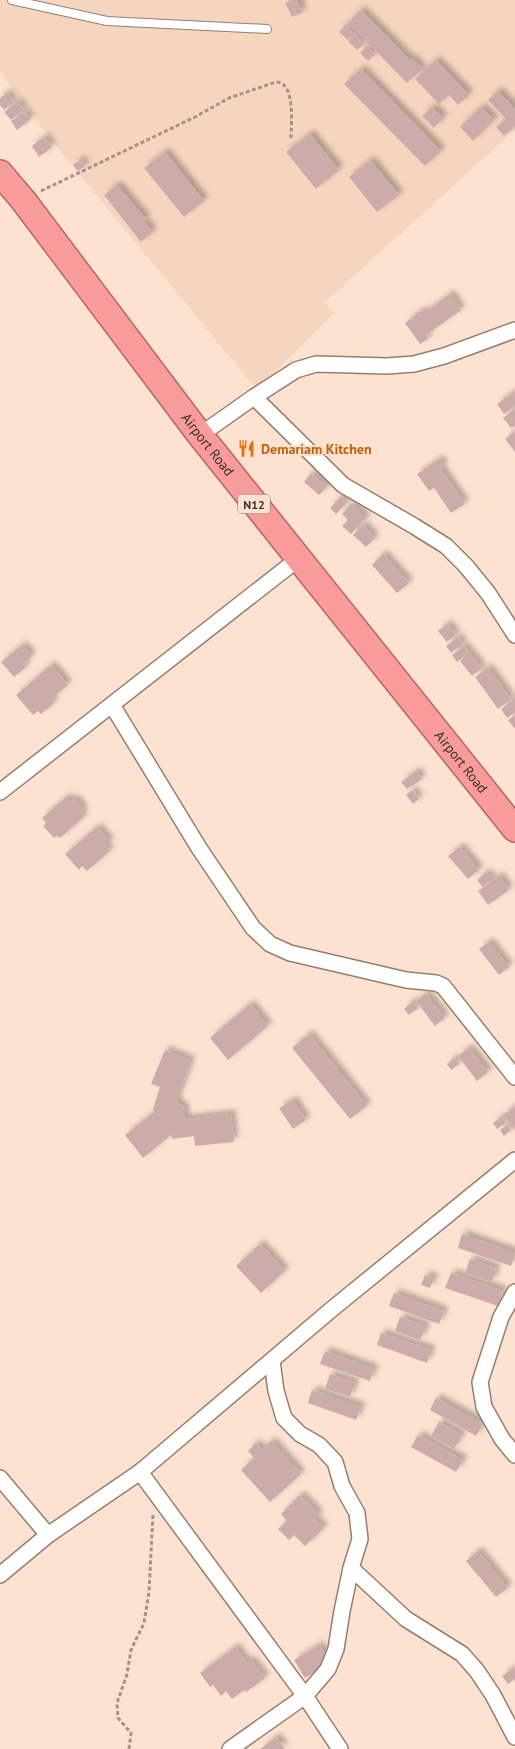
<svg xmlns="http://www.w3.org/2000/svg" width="515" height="1749" font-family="'PT Sans',sans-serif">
  <defs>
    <filter id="shadow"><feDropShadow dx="4.5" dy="-4.5" stdDeviation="2.5" flood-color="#0004"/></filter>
  </defs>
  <rect width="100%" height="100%" fill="#fde2d1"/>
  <!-- built -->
  <path fill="#f6d5bf" d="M0 0H515V130L324 303 334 313 257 390 66 158 0 72Z"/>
  <!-- building -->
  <g fill="#ccacaa" filter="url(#shadow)">
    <path d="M292 0H297L303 12 292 17 285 3Z"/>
    <path d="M361 10 410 60 412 58 422 69 407 83 357 32 358 31 356 32 348 23Z"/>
    <path d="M346 25 355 34 348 40 339 32Z"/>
    <path d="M355 34 364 44 357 50 348 41Z"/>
    <path d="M367 46 375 54 368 61 360 53Z"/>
    <path d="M436 60 469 95 458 105 449 95 439 104 415 79Z"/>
    <path d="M361 69 441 151 425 166 344 84Z"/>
    <path d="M498 91 515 109V126L504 136 496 127 506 119 488 100Z"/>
    <path d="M7 93 14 102 4 110 0 105V98Z"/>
    <path d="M17 102 24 110 11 120 4 112Z"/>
    <path d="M432 107 443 118 434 128 422 116Z"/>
    <path d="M481 107 494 120 473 141 460 127Z"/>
    <path d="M25 112 30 120 17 130 11 121Z"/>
    <path d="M310 134 339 170 316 189 286 152Z"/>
    <path d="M44 137 52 147 39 157 32 146Z"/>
    <path d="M165 152 204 201 184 217 144 168Z"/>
    <path d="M81 160 85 166 78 171 73 165Z"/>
    <path d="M370 160 399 195 377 212 349 177Z"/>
    <path d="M117 185 146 219 135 228 144 222 153 232 141 242 104 195Z"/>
    <path d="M450 294 461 310 426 335 428 339 420 344 405 323 422 310 424 313Z"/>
    <path d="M515 391V406L504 414 497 404Z"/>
    <path d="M515 409V426L511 428 503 418Z"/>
    <path d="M515 431V452L505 439Z"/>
    <path d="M439 459 444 466 440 468 465 504 451 513 434 488 429 491 417 474Z"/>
    <path d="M311 473 327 487 319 495 304 482Z"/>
    <path d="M341 496 347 502 336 514 330 508Z"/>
    <path d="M351 504 366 518 351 534 342 526 348 520 342 514Z"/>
    <path d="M363 525 375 538 366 547 353 535Z"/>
    <path d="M383 554 409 583 397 593 372 565Z"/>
    <path d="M447 624 456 635 447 642 438 631Z"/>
    <path d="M458 637 463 644 451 653 446 646Z"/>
    <path d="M22 645 32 656 23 664 26 667 14 677 1 662Z"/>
    <path d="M464 646 482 668 472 676 460 661 468 654 457 662 452 655Z"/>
    <path d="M51 665 68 685 51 699 54 703 41 714 38 711 33 715 16 695Z"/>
    <path d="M488 668 511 699 498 709 475 677Z"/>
    <path d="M513 700 515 704V712L507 718 501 709Z"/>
    <path d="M515 715V727L514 728 508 720Z"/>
    <path d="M416 771 422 779 407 789 401 782Z"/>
    <path d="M412 790 419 799 413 804 406 795Z"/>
    <path d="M66 797 71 802 74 798 84 810 80 813 84 817 60 838 57 836 54 838 43 826 46 823 42 818Z"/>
    <path d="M97 827 110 842 105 846 110 851 87 871 82 866 79 870 65 854Z"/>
    <path d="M460 847 479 870 468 879 448 856Z"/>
    <path d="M486 872 492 879 483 887 477 880Z"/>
    <path d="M499 876 509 890 488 905 478 891Z"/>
    <path d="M489 942 509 967 499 975 479 949Z"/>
    <path d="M426 994 445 1018 435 1026 416 1001Z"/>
    <path d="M413 1001 418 1008 409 1015 404 1009Z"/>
    <path d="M250 1004 268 1026 228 1060 210 1038Z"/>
    <path d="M309 1034 367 1106 350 1119 292 1048Z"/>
    <path d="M469 1048 488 1072 477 1081 458 1056Z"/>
    <path d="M165 1050 191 1061 176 1101 185 1109V1119L231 1114 234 1142 195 1146 194 1136 173 1139 171 1135 143 1158 125 1135 154 1112 153 1109 160 1087 151 1084Z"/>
    <path d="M454 1058 459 1064 451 1070 447 1064Z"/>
    <path d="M293 1100 306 1120 293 1129 279 1108Z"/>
    <path d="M514 1107 515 1108V1130L503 1115Z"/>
    <path d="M501 1117 506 1123 497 1129 493 1123Z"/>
    <path d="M507 1125 511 1130 504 1136 500 1130Z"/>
    <path d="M462 1234 515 1253 511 1266 458 1248Z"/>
    <path d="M260 1244 285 1271 261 1293 236 1266Z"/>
    <path d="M470 1259 496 1268 492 1282 465 1273Z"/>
    <path d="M451 1273 503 1291 498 1306 445 1288Z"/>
    <path d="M425 1275 434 1278 430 1288 421 1285Z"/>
    <path d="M394 1293 444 1311 439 1324 389 1306Z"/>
    <path d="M400 1317 426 1326 420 1340 395 1331Z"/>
    <path d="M381 1333 431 1350 427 1363 377 1345Z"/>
    <path d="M325 1351 374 1369 370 1381 320 1364Z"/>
    <path d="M330 1374 355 1383 350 1397 325 1389Z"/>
    <path d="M312 1390 361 1407 356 1420 308 1403Z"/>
    <path d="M436 1398 483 1424 476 1436 430 1410Z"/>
    <path d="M439 1422 462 1435 454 1449 431 1436Z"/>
    <path d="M418 1435 463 1460 456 1472 411 1447Z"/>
    <path d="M271 1441 301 1474 270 1502 241 1470 254 1458 248 1451 256 1443 262 1450Z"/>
    <path d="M300 1495 319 1514 314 1519 324 1528 305 1546 294 1535 289 1540 278 1529 287 1521 281 1514Z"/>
    <path d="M478 1551 508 1588 496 1597 466 1561Z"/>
    <path d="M319 1645 328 1659 322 1663 324 1666 305 1678 294 1660Z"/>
    <path d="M235 1647 247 1663 251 1660 265 1678 246 1692 244 1690 232 1699 226 1691 221 1696 213 1685 210 1687 200 1673Z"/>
    <path d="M512 1669 515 1672V1679L508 1684 502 1676Z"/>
    <path d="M276 1737 285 1749H260Z"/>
  </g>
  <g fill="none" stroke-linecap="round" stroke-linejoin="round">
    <defs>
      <path id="service" d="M12 0 107 21 267 29"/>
      <g id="minor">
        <path d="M254 397 343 485 414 526 446 546 466 566 488 593 515 635"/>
        <path d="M200 435 254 397 296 370 316 364 387 366 414 364 444 356 515 330"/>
        <path d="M112 705 199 848 253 928 270 944 290 953 406 980 436 983 443 986 515 1077"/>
        <path d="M0 792 298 559"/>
        <path d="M515 1292 501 1317 480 1382 484 1407 502 1439 515 1455"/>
        <path d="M140 1472 305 1696 340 1749"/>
        <path d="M0 1478 48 1535"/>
        <path d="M351 1568 406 1619 462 1654 477 1671 493 1695 515 1737"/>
        <path d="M0 1575 48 1535 140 1472 332 1309 515 1160"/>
        <path d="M230 1749 305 1696 328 1669 336 1649 342 1611 351 1568 360 1539 357 1513 342 1486 335 1462 319 1445 300 1434 284 1418 276 1391 272 1361"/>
      </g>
      <g id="trunk">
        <path id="s1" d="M0 173 23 200 200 435 515 829"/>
      </g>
    </defs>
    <!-- service casing -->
    <use href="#service" stroke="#967e6e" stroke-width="10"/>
    <!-- minor casing -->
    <use href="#minor" stroke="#967e6e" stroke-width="18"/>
    <!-- trunk casing -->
    <use href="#trunk" stroke="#b66664" stroke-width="28"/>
    <!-- path -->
    <g stroke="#a69286" stroke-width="3" stroke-dasharray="4 2.5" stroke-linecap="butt">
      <path d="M41 191 195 117 229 98 276 82C296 82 291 125 291 139"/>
      <path d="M129 1749 131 1733 118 1718 117 1703 127 1674 131 1650 144 1623 149 1592 153 1514"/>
    </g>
    <!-- service -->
    <use href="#service" stroke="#fff" stroke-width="8"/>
    <!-- minor -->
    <use href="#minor" stroke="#fff" stroke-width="15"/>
    <!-- trunk -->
    <use href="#trunk" stroke="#f89b9b" stroke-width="25"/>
  </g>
  <!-- icons -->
  <defs>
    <symbol id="restaurant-bare" viewBox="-9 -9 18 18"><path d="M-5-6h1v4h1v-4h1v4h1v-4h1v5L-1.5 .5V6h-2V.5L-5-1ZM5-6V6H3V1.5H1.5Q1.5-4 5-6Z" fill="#e8710a" stroke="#fde2d1" stroke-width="2.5" paint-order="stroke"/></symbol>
  </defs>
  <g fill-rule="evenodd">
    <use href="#restaurant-bare" x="234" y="436" width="25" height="25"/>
  </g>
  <g text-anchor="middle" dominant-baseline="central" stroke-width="4" stroke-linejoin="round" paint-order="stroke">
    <!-- shield labels -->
    <rect fill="#fde2d1" stroke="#76665d" stroke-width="1" x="238" y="494.5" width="32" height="19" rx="4"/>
    <g font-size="12" font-weight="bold" fill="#3c312b">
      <text x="254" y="504">N12</text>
    </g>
    <!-- street labels -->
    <g font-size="14" fill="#3c312b" stroke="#fde2d1">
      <text stroke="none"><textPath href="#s1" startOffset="342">Airport Road</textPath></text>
      <text stroke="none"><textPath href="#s1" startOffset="748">Airport Road</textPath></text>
    </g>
    <!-- food labels -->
    <g font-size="14" font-weight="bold" fill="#c56008" stroke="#fde2d1" text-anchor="start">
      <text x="261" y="449">Demariam Kitchen</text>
    </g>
  </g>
</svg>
